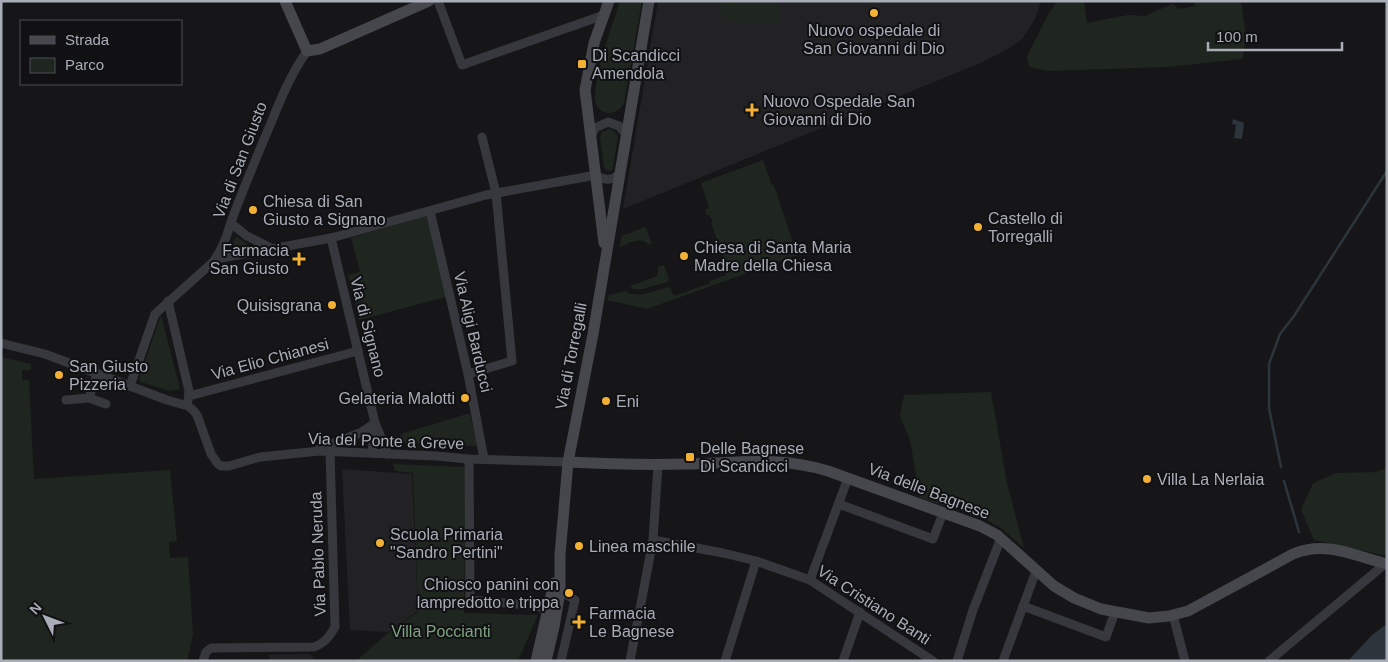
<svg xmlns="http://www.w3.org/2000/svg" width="1388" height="662" font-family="Arial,sans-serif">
  <rect width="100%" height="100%" fill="#161618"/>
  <!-- built -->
  <g fill="#222225">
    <path d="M658 1H1041L1035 19 1023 38 1008 49 983 62 623 209Z"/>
    <path d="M342 469 412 474 418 611 388 632 350 630Z"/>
    <path d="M310 654 315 661H269V655Z"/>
  </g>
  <!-- green -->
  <g fill="#1e261f">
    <path d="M620 1H642L624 103C615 120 593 114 595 95 597 63 611 31 620 1Z"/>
    <path d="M718 1H777V24L726 20C720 14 718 10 718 1Z"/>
    <path d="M1057 1H1084L1087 23 1128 15 1145 16 1172 4 1180 9 1195 6 1194 1H1241L1246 35 1243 59 1167 67 1048 71 1029 67 1027 56 1049 13Z"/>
    <path d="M609 129 613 130 618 136 613 168 611 171 606 170 604 168 600 137 602 132Z"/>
    <path d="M763 160 772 185H774L797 255 647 309 607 300 609 295 625 291C637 299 655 291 668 287L670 288 674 296 710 283V281L726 275 723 268 726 266 721 248 720 245 719 246 711 223 713 222 710 216 706 214 705 210 709 208 701 183Z"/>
    <path d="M427 215 446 297 359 320 348 275 360 272 351 238Z"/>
    <path d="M645 227 652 243 649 245C641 235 629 244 619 247L622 236Z"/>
    <path d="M236 236 250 246V247L229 251Z"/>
    <path d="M664 265 669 279 667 282 643 289H633L630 286 655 277 658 274V267Z"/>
    <path d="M161 315 180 389 170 391 141 382 139 379Z"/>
    <path d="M1 357 31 364V370H22V380H29L34 479 170 470 177 541 169 542 170 558 188 557 193 635 187 661H1Z"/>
    <path d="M991 392 1007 483 1024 548 1001 528 985 519 920 498 910 440 900 416 904 395Z"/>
    <path d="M470 413 477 446 405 443 399 440 400 436 404 433Z"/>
    <path d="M393 464 466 467 464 613 538 615 518 661H356L389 632 418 612 413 473 395 471Z"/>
    <path d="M1387 468V556L1314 540 1301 510 1313 483 1336 473 1376 472Z"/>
  </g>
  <!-- water -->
  <g fill="#2c353c">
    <path d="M1233 119 1244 123 1242 139 1234 138 1236 125 1232 124Z"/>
    <path d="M1387 624V661H1348L1372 635Z"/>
  </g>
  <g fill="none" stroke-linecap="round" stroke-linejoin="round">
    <!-- stream -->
    <g stroke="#2c353c" stroke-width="2.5">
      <path d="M1281 467 1269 408V364L1280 334 1294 316 1387 171"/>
      <path d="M1284 481 1299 532"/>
    </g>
    <!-- street -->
    <g stroke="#37383d" stroke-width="9">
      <path d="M438 1 462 65 604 15"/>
      <path d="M592 135 595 128 608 122 619 126 627 135"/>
      <path d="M430 211 468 374 484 459"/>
      <path d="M232 224 247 236 273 249"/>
      <path d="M331 238 375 423 388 454"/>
      <path d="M218 255 221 258 331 238 486 195 596 175C604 181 613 181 620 173"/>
      <path d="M168 301 189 391 188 401"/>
      <path d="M1 343 45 354 167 400 188 406 193 410 197 415 211 454 218 464 221 466H229L260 457 320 451 436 456 469 459 568 462"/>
      <path d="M97 373 89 398 106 404"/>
      <path d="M468 374 512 361 496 193 482 137"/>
      <path d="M130 386 155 314 213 262C226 245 229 225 237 206 248 178 259 151 271 123 281 98 291 74 307 51"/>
      <path d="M189 396 358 351"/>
      <path d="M66 400 89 398"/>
      <path d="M319 449 362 432 375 423"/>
      <path d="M372 453 375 426"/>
      <path d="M469 459 470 600 539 606 548 613"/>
      <path d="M839 504 933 539 943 513"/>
      <path d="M653 540 723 553 756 561 810 580 933 661"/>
      <path d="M810 580 848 478"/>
      <path d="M560 591 575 600 561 661"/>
      <path d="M1023 606 1106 637 1115 612"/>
      <path d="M1173 615 1185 661"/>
      <path d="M203 661 206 652 211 648 314 647C325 643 329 637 335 627L330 451"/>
      <path d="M630 661 653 540 658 465"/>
      <path d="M725 661 756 561"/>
      <path d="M843 661 860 612"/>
      <path d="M957 661 973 610 1001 538"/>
      <path d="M1003 661 1036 571"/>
      <path d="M1269 661 1385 564"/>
    </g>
    <!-- secondary -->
    <g stroke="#45474d" stroke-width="11">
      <path d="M285 1 307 51 320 49 429 1"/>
      <path d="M604 243 585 90 594 43 609 1"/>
      <path d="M568 462C607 464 647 465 687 464 739 463 777 456 828 471L980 526 997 535 1054 586 1074 598 1101 609 1149 618 1169 616 1188 611 1293 554C1327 540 1354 556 1387 564"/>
      <path d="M536 661 554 583"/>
      <path d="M546 661 554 627 560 591V555L568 462 593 334 649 1"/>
    </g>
  </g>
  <!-- markers -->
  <g fill="#f2b134" stroke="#111113" stroke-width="2">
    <circle cx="874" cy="13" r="5"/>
    <rect x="577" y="59" width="10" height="10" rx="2.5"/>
    <path d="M749.5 102.5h5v5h5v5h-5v5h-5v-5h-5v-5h5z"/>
    <circle cx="253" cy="210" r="5"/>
    <circle cx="978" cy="227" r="5"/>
    <circle cx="684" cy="256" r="5"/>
    <path d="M296.5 251.5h5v5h5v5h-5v5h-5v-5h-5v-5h5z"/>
    <circle cx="332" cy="305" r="5"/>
    <circle cx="59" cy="375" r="5"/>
    <circle cx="465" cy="398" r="5"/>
    <circle cx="606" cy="401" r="5"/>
    <rect x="685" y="452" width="10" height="10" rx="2.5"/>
    <circle cx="1147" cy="479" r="5"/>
    <circle cx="380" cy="543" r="5"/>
    <circle cx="579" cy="546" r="5"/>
    <circle cx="569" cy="593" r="5"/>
    <path d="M576.5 614.5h5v5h5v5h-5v5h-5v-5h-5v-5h5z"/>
  </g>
  <g text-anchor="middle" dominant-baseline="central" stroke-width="4" stroke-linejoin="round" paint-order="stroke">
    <!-- poi labels -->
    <g font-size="16" fill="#a8adb8" stroke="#111113" text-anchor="start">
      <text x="874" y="30" text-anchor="middle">Nuovo ospedale di<tspan x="874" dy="18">San Giovanni di Dio</tspan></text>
      <text x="592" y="55">Di Scandicci<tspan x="592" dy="18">Amendola</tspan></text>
      <text x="763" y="101">Nuovo Ospedale San<tspan x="763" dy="18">Giovanni di Dio</tspan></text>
      <text x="263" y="201">Chiesa di San<tspan x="263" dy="18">Giusto a Signano</tspan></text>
      <text x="988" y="218">Castello di<tspan x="988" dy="18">Torregalli</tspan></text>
      <text x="694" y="247">Chiesa di Santa Maria<tspan x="694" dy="18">Madre della Chiesa</tspan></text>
      <text x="289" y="250" text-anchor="end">Farmacia<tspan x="289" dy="18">San Giusto</tspan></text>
      <text x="322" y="305" text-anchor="end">Quisisgrana</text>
      <text x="69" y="366">San Giusto<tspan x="69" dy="18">Pizzeria</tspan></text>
      <text x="455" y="398" text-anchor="end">Gelateria Malotti</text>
      <text x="616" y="401">Eni</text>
      <text x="700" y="448">Delle Bagnese<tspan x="700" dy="18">Di Scandicci</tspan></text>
      <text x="1157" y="479">Villa La Nerlaia</text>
      <text x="390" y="534">Scuola Primaria<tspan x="390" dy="18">"Sandro Pertini"</tspan></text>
      <text x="589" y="546">Linea maschile</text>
      <text x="559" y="584" text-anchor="end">Chiosco panini con<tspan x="559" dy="18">lampredotto e trippa</tspan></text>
      <text x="589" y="613">Farmacia<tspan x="589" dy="18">Le Bagnese</tspan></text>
    </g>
    <!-- street labels -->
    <g font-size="16" fill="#a8adb8" stroke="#111113">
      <text transform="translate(240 160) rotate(-69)">Via di San Giusto</text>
      <text transform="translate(368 327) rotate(76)">Via di Signano</text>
      <text transform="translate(473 332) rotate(77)">Via Aligi Barducci</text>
      <text transform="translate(571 356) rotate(-79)">Via di Torregalli</text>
      <text transform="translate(270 359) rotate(-15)">Via Elio Chianesi</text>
      <text transform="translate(386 441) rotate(2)">Via del Ponte a Greve</text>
      <text transform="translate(929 491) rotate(21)">Via delle Bagnese</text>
      <text transform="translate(318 554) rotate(-92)">Via Pablo Neruda</text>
      <text transform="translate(874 605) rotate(33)">Via Cristiano Banti</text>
    </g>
    <!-- park labels -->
    <g font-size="16" fill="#7fa381" stroke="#111113">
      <text x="441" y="631">Villa Poccianti</text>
    </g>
  </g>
  <!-- border -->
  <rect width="1388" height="662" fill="none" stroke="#a8adb8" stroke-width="5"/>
  <!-- legend -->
  <rect x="20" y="20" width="162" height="65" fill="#111113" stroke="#4d4f55"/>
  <rect x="30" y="36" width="25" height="8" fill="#45474d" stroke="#4d4f55"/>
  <text x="65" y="45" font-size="15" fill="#a8adb8">Strada</text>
  <rect x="30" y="58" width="25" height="15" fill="#1e261f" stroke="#4d4f55"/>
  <text x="65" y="70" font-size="15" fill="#a8adb8">Parco</text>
  <!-- north arrow -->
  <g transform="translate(45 617) rotate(312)" stroke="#111113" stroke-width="4" paint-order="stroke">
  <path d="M0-4L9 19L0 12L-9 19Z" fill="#a8adb8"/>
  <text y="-8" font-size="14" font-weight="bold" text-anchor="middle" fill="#a8adb8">N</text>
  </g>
  <!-- scale -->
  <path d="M1208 42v8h134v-8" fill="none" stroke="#a8adb8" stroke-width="2.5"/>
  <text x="1216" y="42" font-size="15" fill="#a8adb8" stroke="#111113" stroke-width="4" paint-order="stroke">100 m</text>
</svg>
